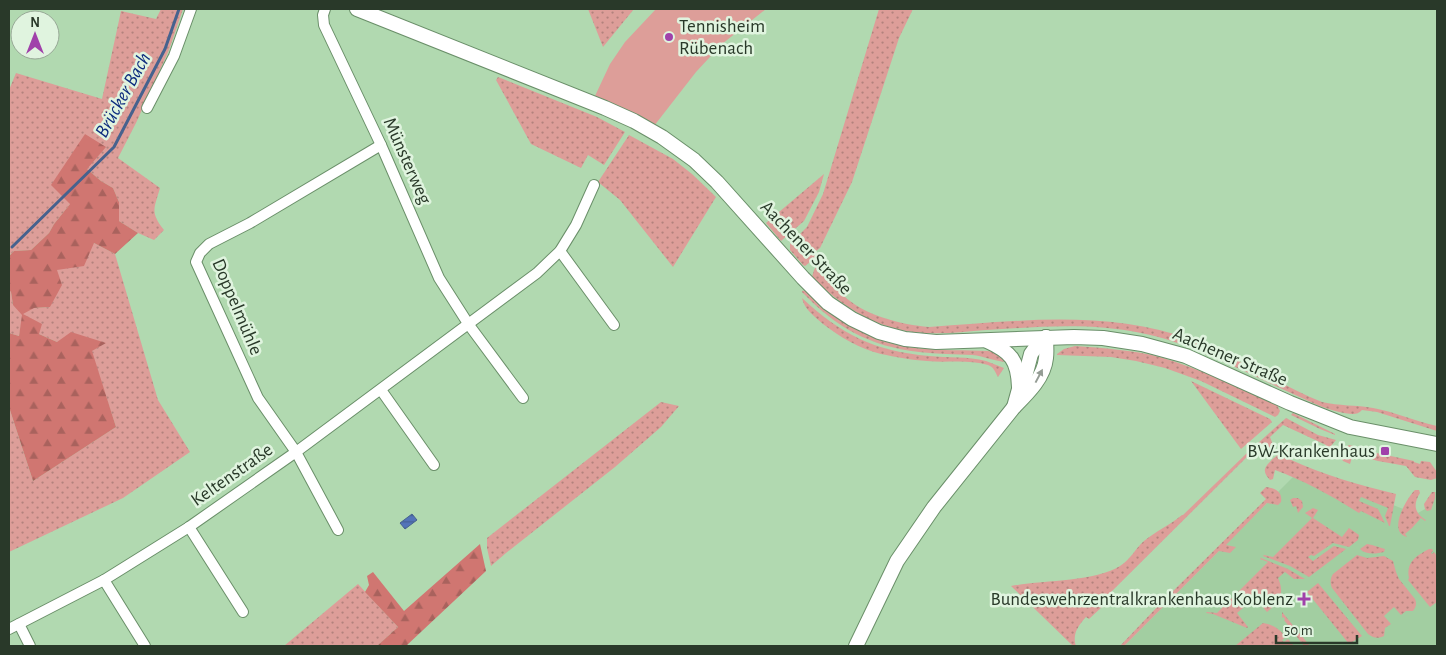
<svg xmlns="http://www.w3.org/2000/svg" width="1446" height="655" font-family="'Alegreya Sans',sans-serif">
  <defs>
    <pattern id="grass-dots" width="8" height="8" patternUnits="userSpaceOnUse" patternTransform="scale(1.25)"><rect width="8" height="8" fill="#dd9e99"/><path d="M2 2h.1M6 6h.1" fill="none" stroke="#b3827d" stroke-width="1.8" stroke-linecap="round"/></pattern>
    <pattern id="forest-firs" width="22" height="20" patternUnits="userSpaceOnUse" patternTransform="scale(1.25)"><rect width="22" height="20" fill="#d07671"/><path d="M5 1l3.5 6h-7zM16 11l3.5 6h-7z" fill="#a9625d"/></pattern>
    <pattern id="water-rules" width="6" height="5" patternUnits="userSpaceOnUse" patternTransform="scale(1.25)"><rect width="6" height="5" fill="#5374b9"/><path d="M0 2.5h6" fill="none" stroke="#456096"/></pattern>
  </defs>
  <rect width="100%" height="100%" fill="#b1d9b0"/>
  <!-- built -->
  <path fill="#a2cea1" d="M1301 469 1411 512 1418 513 1425 509 1435 492H1437V646H1124Z"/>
  <!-- grass -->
  <g fill="url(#grass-dots)">
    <path d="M161 9H183L169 50 136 123 118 158 160 188C154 209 150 212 164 230L154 240 138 233 119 221V202L113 188 101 181 87 169 85 134 70 204 54 224 49 233 31 250 14 251 11 254 9 253V90L16 73 102 99 121 11 156 19Z"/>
    <path d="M588 9H634L603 47Z"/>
    <path d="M879 9H913L899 38 852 182 820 248 816 251 814 259 805 266 803 265 790 250V244L807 227 823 194Z"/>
    <path d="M498 77 597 117 625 132 604 165 588 155 581 168 531 144 496 80Z"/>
    <path d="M629 135 673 159 692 174 716 197 673 267 620 200 598 182Z"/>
    <path d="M824 174 819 192 804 221 781 241 766 223Z"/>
    <path d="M94 243 115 254 158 400 190 452 123 498 9 552V407L33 481 116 427 91 351 105 343 57 342 39 334 23 315 19 336 9 333V290L11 292 13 305 34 308 50 307 57 270Z"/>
    <path d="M816 267H824L826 269C831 278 835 288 843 295 863 315 902 325 929 327 1017 321 1107 309 1192 340 1237 357 1278 384 1322 402 1339 406 1356 405 1373 408 1395 412 1415 421 1437 426V431L1377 412 1362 410C1359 413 1357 414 1352 414 1335 413 1317 405 1302 398 1270 384 1238 367 1205 354 1185 345 1163 337 1141 333 1089 322 1037 327 986 330 962 332 938 335 914 332 875 328 839 304 812 277L814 270Z"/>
    <path d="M807 290C822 302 837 315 853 326 892 354 943 349 988 351L998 353 1010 362C998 363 985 356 972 355 955 354 937 354 919 352 869 346 837 328 802 292V291Z"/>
    <path d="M802 298C842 335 874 351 929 356 948 358 968 356 986 361 992 363 998 366 1004 368L998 377C995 372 994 367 988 365 969 359 947 363 927 361 912 360 895 357 881 354 860 349 840 337 823 324 815 317 804 309 802 298Z"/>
    <path d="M1075 346C1103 348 1132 350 1160 357 1198 368 1235 386 1272 401L1277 405 1280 411 1278 415 1275 417 1201 381 1165 368 1136 361 1111 357 1057 355V354L1064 349Z"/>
    <path d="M1191 381 1270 419 1272 422 1241 449Z"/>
    <path d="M661 402 679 406 661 427 615 467 506 553 491 566 487 548V538Z"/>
    <path d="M1293 413 1335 434V435L1320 429 1291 415Z"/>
    <path d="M1286 418 1318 435 1336 440 1331 446 1329 455 1327 456 1323 454 1326 445 1283 425 1270 437 1273 445 1269 450 1260 449 1257 447 1100 603 1103 606 1089 619 1086 617C1078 626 1072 634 1076 646H1073L1011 586C1042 580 1094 582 1120 566 1131 559 1135 549 1144 541 1156 531 1170 525 1182 515H1183L1247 453Z"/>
    <path d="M1349 445 1353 446V448L1414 461V462L1420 464 1421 461 1430 462 1437 472V478L1431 480 1415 477 1406 466 1378 461 1353 454 1350 464 1343 461 1340 456 1341 450Z"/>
    <path d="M1290 449 1294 451 1289 459C1324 475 1359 485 1396 494L1390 526H1389L1385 516 1388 508 1361 497 1359 501 1378 509 1385 523 1361 511 1359 513C1332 496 1305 481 1275 470L1273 479 1270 480C1267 477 1264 473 1265 469 1267 462 1283 450 1290 449Z"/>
    <path d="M1266 487C1274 488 1283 491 1281 502L1278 505 1267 503 1226 545 1236 547 1230 553 1219 551 1124 646H1120L1160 604 1266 499 1260 493Z"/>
    <path d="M1415 490H1419L1420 493C1413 504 1414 513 1426 520L1425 521 1421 518 1412 528 1405 534 1407 537C1387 532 1406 499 1415 490Z"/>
    <path d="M1432 492H1435V498L1431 510 1427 511 1425 509 1424 504Z"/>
    <path d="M1293 498H1298L1302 501 1303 507 1298 513 1296 506 1293 507 1290 500Z"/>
    <path d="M1313 508 1318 510 1313 518 1342 537 1349 528 1359 535 1358 540 1349 547 1333 543 1314 556 1311 555 1308 557 1313 561 1334 546 1346 549 1309 577 1290 566 1263 556 1264 555 1273 557 1312 518 1305 513Z"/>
    <path d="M1367 544 1372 545 1385 549 1384 552C1376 554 1366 555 1360 549Z"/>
    <path d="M1429 549H1432L1433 551 1431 553 1432 554 1434 552 1437 556V602L1430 607 1408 580 1409 578C1406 562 1416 556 1429 549Z"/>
    <path d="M1357 555 1367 558 1384 556 1393 561 1396 572 1399 579 1415 599C1417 604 1416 607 1413 611H1406L1401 615 1394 607 1384 616 1391 624 1385 628 1384 636C1378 639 1373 638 1368 634L1332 588C1330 583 1330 579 1333 574Z"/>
    <path d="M1261 558 1288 569 1305 579H1294L1285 572 1278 578C1285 594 1280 601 1267 612L1255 598 1237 613 1248 627 1247 628 1213 614 1206 613 1207 612 1217 613 1268 562 1260 559Z"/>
    <path d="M1318 583 1362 636 1349 644 1307 592Z"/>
    <path d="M358 584 398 627 377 646H284Z"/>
    <path d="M1282 612 1310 646H1304L1284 620 1285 619 1283 617 1282 618Z"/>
    <path d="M1263 623C1274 625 1279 629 1286 637L1282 640 1284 642 1288 639 1294 646H1235Z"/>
  </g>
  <!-- forest -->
  <g fill="url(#forest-firs)">
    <path d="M85 134 106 147 87 169 101 181 113 188 119 202V221L138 233 115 254 94 243 84 266 57 270 62 285 50 307 34 308 23 314 42 324 39 334 57 342 71 332 106 343 92 351 116 427 33 481 9 407V333L19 336 22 315 13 305 11 292 9 290V256L14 251 31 250 49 233 54 224 70 204 51 185Z"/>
    <path d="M480 544 486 571 406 646H377L398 627 365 592 369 585 367 576 373 572 404 611Z"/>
  </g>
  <!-- park -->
  <path fill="#dd9e99" d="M656 9H766L722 44 696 72 654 126 595 96 610 64 625 42Z"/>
  <!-- water -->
  <path fill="url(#water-rules)" stroke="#46628e" d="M412 514 417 520 405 529 400 523Z"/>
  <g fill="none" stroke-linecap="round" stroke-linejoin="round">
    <!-- stream -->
    <path stroke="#46628e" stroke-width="3" d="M12 247 114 147 165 49 179 9"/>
    <defs>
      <g id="street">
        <path d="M325 9 323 15 324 25 381 145 439 278 469 325 523 398"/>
        <path d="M147 108 174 56 191 9"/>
        <path d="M560 251 614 325"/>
        <path d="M381 390 434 465"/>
        <path d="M189 527 243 612"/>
        <path d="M338 530 296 452 258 398 196 262 200 253 209 244 250 223 381 145"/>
        <path d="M104 580 145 646"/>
        <path d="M19 624 30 646"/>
        <path d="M9 629 104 580 189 527 296 452 537 273 560 251 576 225 594 185"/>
      </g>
      <g id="secondary">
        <path d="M357 9 605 108 634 121 662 137 694 160 717 182 803 278 828 303 852 319 879 332 905 339 936 342 1074 337 1103 338 1142 344 1186 356 1290 403 1350 427 1437 444"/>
        <path d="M987 341C1011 352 1018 360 1019 387"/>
        <path d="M1014 407 1019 389 1026 373 1031 354 1036 347 1046 337"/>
        <path d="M856 646 897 561 934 507 1014 407C1027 394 1044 378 1046 358 1047 351 1046 344 1046 337"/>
      </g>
    </defs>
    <!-- street casing -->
    <use href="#street" stroke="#6a8f69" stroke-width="12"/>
    <!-- secondary casing -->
    <use href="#secondary" stroke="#6a8f69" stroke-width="16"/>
    <!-- street -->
    <use href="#street" stroke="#fff" stroke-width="10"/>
    <!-- secondary -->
    <use href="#secondary" stroke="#fff" stroke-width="14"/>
  </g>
  <!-- one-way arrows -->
  <defs><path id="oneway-solid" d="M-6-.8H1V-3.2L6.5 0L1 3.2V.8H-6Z" transform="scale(1.25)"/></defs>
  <use fill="#949c94" href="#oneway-solid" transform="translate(1039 376) rotate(-62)"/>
  <!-- markers -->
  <g fill="#a041aa" stroke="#e0f4df" stroke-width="2">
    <circle cx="669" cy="37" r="5"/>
    <rect x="1380" y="446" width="10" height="10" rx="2.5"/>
    <path d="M1301.5 591.5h5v5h5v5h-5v5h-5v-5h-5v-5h5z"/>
  </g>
  <g text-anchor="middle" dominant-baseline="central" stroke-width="5" stroke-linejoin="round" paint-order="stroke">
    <!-- poi labels -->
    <g font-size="19" fill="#293929" stroke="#e0f4df" text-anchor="end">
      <text x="679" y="26" text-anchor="start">Tennisheim<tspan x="679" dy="22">Rübenach</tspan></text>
      <text x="1375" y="451">BW-Krankenhaus</text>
      <text x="1293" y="599">Bundeswehrzentralkrankenhaus Koblenz</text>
    </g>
    <!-- street labels -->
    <g font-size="19" fill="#293929" stroke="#e0f4df">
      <text transform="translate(407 161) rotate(66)">Münsterweg</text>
      <text transform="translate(806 248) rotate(46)">Aachener Straße</text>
      <text transform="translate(237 307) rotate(67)">Doppelmühle</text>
      <text transform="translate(1230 357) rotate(23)">Aachener Straße</text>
      <text transform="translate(232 475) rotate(-35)">Keltenstraße</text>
    </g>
    <!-- water labels -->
    <g font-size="20" font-style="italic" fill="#0d2c7e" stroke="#e0f4df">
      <text transform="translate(123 95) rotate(-61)">Brücker Bach</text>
    </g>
  </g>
  <!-- border -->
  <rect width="1446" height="655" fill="none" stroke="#293929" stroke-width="20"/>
  <!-- north arrow -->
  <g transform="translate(35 35)"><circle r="24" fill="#e0f4df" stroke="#97a996"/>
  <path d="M0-4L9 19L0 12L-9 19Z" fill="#a041aa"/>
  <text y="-8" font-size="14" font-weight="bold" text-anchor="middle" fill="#293929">N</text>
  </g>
  <!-- scale -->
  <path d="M1276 635v8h81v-8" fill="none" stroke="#293929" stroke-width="2.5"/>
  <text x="1284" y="635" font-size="15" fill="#293929" stroke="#e0f4df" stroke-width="4" paint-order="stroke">50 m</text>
</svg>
